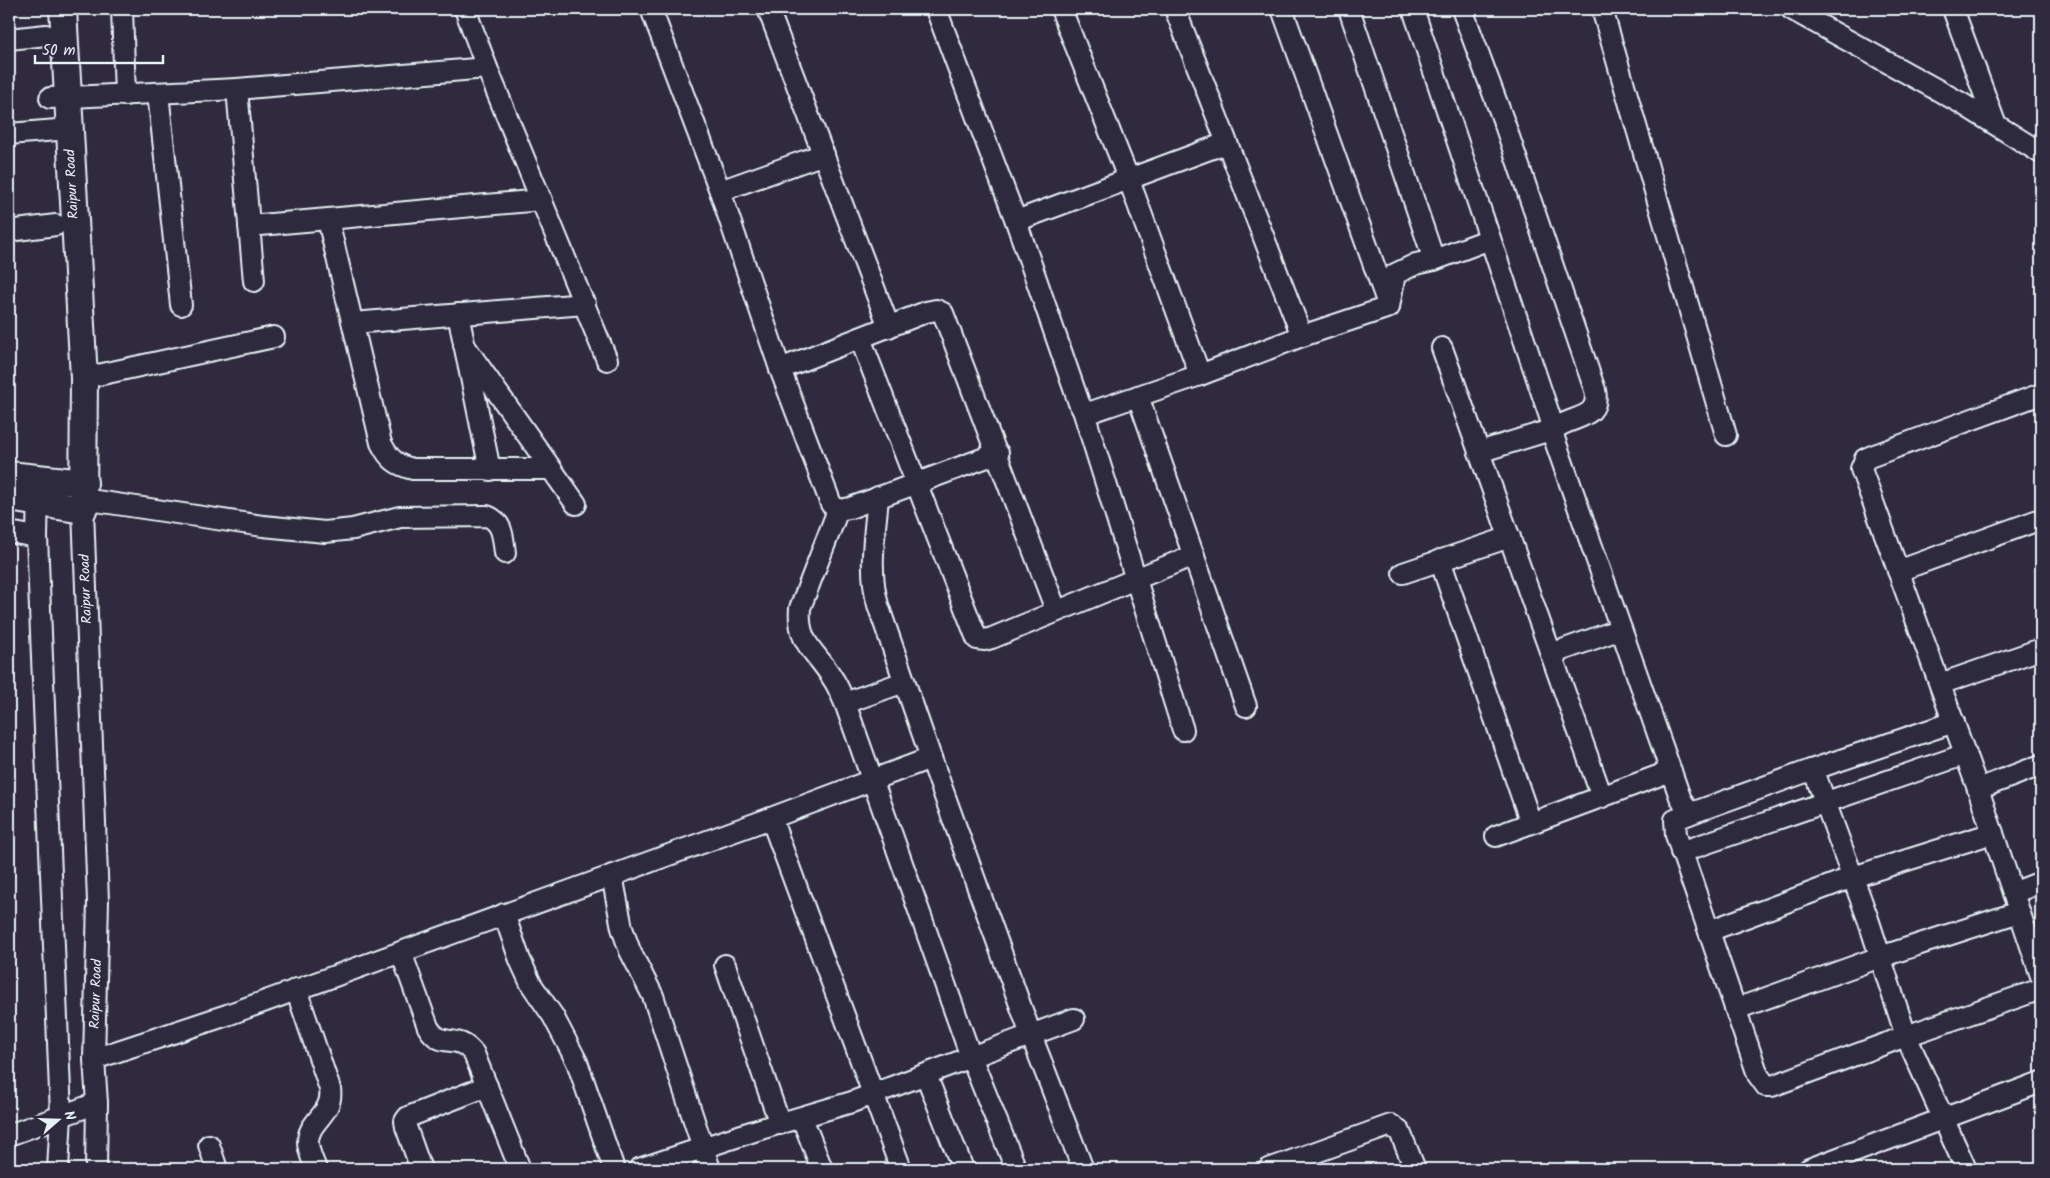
<svg xmlns="http://www.w3.org/2000/svg" width="2050" height="1178" font-family="Kalam,sans-serif">
  <rect width="100%" height="100%" fill="#2f2a3d"/>
  <filter id="ink" filterUnits="userSpaceOnUse"><feTurbulence type="fractalNoise" baseFrequency=".02" numOctaves="2"/><feDisplacementMap in="SourceGraphic" scale="10" xChannelSelector="R" yChannelSelector="G"/><feConvolveMatrix kernelMatrix="1 2 1 2 8 2 1 2 1" color-interpolation-filters="sRGB"/></filter>
  <g filter="url(#ink)">
    <g fill="none" stroke-linecap="round" stroke-linejoin="round">
      <defs>
        <g id="minor">
          <path d="M122 9 125 95"/>
          <path d="M465 9 487 68 607 360"/>
          <path d="M651 9 720 191 780 369 831 504 838 510 850 508 998 453"/>
          <path d="M768 9 889 327"/>
          <path d="M936 9 1016 221 1079 403 1083 410 1091 412 1200 375 1302 336 1389 307 1395 274 1416 264 1434 260 1349 9"/>
          <path d="M1061 9 1129 180 1200 375"/>
          <path d="M1175 9 1302 336"/>
          <path d="M1282 9 1389 307"/>
          <path d="M1413 9 1554 429 1479 452"/>
          <path d="M1462 9 1505 125 1595 390C1601 420 1573 415 1554 429V438L1680 797 1689 814 1811 770 1815 774 1868 919 1906 1036 1966 1169"/>
          <path d="M1602 9 1726 435"/>
          <path d="M1791 9 1961 103 2041 153"/>
          <path d="M1953 9 1995 123"/>
          <path d="M9 39 46 35"/>
          <path d="M237 89 254 281"/>
          <path d="M158 93 181 305"/>
          <path d="M50 98 237 89 487 68"/>
          <path d="M9 134 69 129"/>
          <path d="M720 191 824 154"/>
          <path d="M328 220 381 443C389 459 396 465 413 469H551"/>
          <path d="M1016 221 1226 143"/>
          <path d="M249 226 542 200"/>
          <path d="M9 231 56 225"/>
          <path d="M1434 260 1490 239"/>
          <path d="M458 314 490 470"/>
          <path d="M353 323 585 304"/>
          <path d="M860 338 977 639 985 640 992 638 1194 555"/>
          <path d="M464 345 576 504"/>
          <path d="M1442 348 1602 797"/>
          <path d="M780 369 926 312 936 310 943 313 1056 610"/>
          <path d="M84 378 274 337"/>
          <path d="M1138 396 1246 706"/>
          <path d="M1083 410 1183 730"/>
          <path d="M38 489 37 537 61 1115 58 1169"/>
          <path d="M878 497C875 533 868 570 878 605L931 758 1031 1035 1083 1169"/>
          <path d="M83 499 263 526 325 532 353 529 400 517 487 516C503 522 503 537 505 553"/>
          <path d="M83 510 98 901 94 1059 97 1103 96 1169"/>
          <path d="M838 510 800 608C797 645 816 650 833 679 838 686 841 695 845 703L971 1057 1074 1019"/>
          <path d="M9 532 37 537"/>
          <path d="M1440 560 1531 823"/>
          <path d="M1898 571 2041 519"/>
          <path d="M1403 573 1510 537"/>
          <path d="M1551 654 1621 629"/>
          <path d="M1940 684 2041 649"/>
          <path d="M845 703 904 682"/>
          <path d="M2041 765 1978 789 2041 976"/>
          <path d="M1811 770 1954 722"/>
          <path d="M1978 789 1861 469 1865 459 1872 456 2041 394"/>
          <path d="M1689 814 1675 820 1676 835 1758 1075 1766 1086H1772L1906 1036 2041 989"/>
          <path d="M771 818 901 1169"/>
          <path d="M1496 836 1671 771"/>
          <path d="M1681 852 1966 754"/>
          <path d="M612 875 622 928 630 951 653 996 710 1169"/>
          <path d="M2013 893 2041 882"/>
          <path d="M504 914 520 960 531 984 553 1016 577 1062 614 1169"/>
          <path d="M1709 931 1853 877 1993 833"/>
          <path d="M401 952 428 1027C442 1051 457 1031 474 1054L520 1169"/>
          <path d="M725 965 780 1124"/>
          <path d="M296 989 330 1089C334 1114 308 1120 308 1142 308 1151 313 1161 316 1169"/>
          <path d="M1736 1009 1880 957 2019 912"/>
          <path d="M94 1059 227 1015 771 818 931 758"/>
          <path d="M926 1075 963 1169"/>
          <path d="M802 1118 822 1169"/>
          <path d="M9 1135 97 1103"/>
          <path d="M209 1145 217 1169"/>
          <path d="M421 1169 406 1127 405 1121 408 1117 487 1086"/>
          <path d="M639 1169 754 1131 852 1102 971 1057 1016 1169"/>
          <path d="M1269 1169 1391 1125 1400 1132 1415 1169"/>
          <path d="M1809 1169 2041 1082"/>
        </g>
        <g id="major">
          <path d="M9 475 84 483"/>
          <path d="M9 498 83 510 84 378 63 9"/>
        </g>
      </defs>
      <!-- minor casing -->
      <use href="#minor" stroke="#e8f1f8" stroke-width="24"/>
      <!-- major casing -->
      <use href="#major" stroke="#e8f1f8" stroke-width="30"/>
      <!-- minor -->
      <use href="#minor" stroke="#2f2a3d" stroke-width="20"/>
      <!-- major -->
      <use href="#major" stroke="#2f2a3d" stroke-width="26"/>
    </g>
  </g>
  <g text-anchor="middle" dominant-baseline="central" stroke-width="4" stroke-linejoin="round" paint-order="stroke">
    <!-- street labels -->
    <g font-size="14" fill="#e8f1f8" stroke="#2f2a3d">
      <text transform="translate(72 184) rotate(-93)">Raipur Road</text>
      <text transform="translate(86 589) rotate(-92)">Raipur Road</text>
      <text transform="translate(96 994) rotate(-88)">Raipur Road</text>
    </g>
  </g>
  <!-- margin -->
  <rect width="2050" height="1178" fill="none" stroke="#2f2a3d" stroke-width="30"/>
  <rect x="15" y="15" width="2020" height="1148" fill="none" stroke="#e8f1f8" stroke-width="2" filter="url(#ink)"/>
  <!-- north arrow -->
  <g transform="translate(58 1120) rotate(70)" stroke="#2f2a3d" stroke-width="4" paint-order="stroke">
  <path d="M0-4L9 19L0 12L-9 19Z" fill="#e8f1f8"/>
  <text y="-8" font-size="14" font-weight="bold" text-anchor="middle" fill="#e8f1f8">N</text>
  </g>
  <!-- scale -->
  <path d="M35 55v8h128v-8" fill="none" stroke="#e8f1f8" stroke-width="2.5"/>
  <text x="42" y="55" font-size="15" fill="#e8f1f8" stroke="#2f2a3d" stroke-width="4" paint-order="stroke">50 m</text>
</svg>
